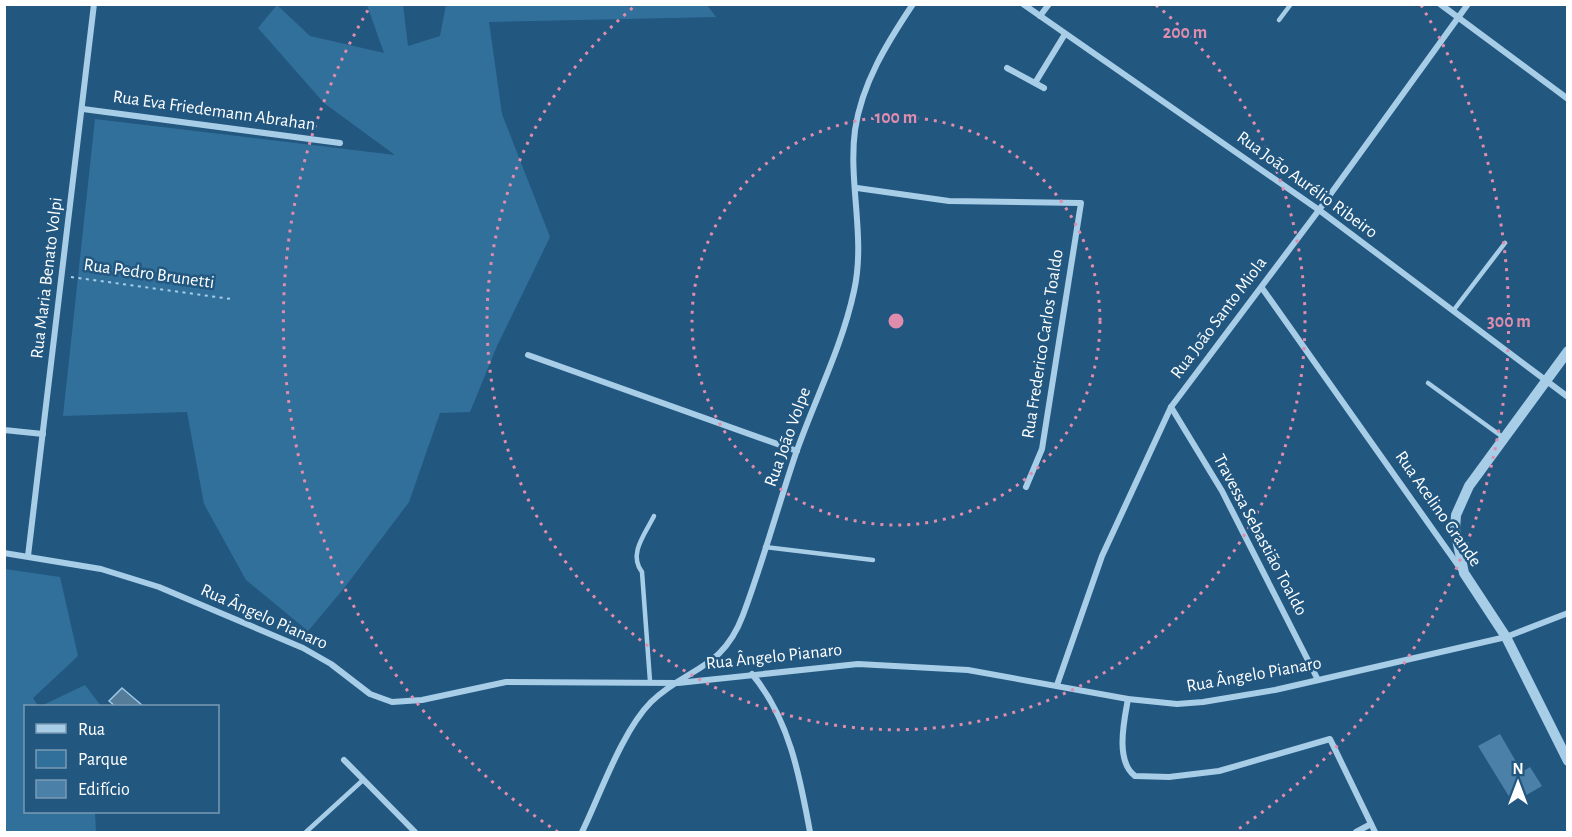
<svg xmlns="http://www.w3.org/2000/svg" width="1572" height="837" font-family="'Alegreya Sans',sans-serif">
  <rect width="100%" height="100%" fill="#225780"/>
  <!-- green -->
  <g fill="#32709c">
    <path d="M707 5 716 17 489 22 502 114 550 237 497 346 470 412 440 413 409 502 345 587 308 631 246 580 204 504 187 412 63 416 95 119 395 155 324 103 258 28 277 5 310 36 384 53 367 5H403L408 46 440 36 446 5Z"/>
    <path d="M5 569 60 577 78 656 33 698 38 706H26V812H95L96 832H5Z"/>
    <path d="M85 685 101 706H41Z"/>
  </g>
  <!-- water -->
  <path fill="#557c99" stroke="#9cc9e8" stroke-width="1.5" d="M122 688 143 706H115L109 701Z"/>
  <!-- building -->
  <path fill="#4b81a9" d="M1500 734 1522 772 1530 767 1542 786 1513 803 1478 746Z"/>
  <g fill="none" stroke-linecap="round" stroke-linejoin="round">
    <!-- path -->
    <path stroke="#a8cde7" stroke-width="2" stroke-dasharray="3 4.5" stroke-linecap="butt" d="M71 277 231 299"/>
    <!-- service -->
    <g stroke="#a8cde7" stroke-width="4.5">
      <path d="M1279 20 1291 4"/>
      <path d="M1453 311 1505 243"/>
      <path d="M1428 383 1504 438"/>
      <path d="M765 547 873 560"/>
      <path d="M650 681 642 572C628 554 645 534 654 516"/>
      <path d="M306 832 363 780"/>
    </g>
    <!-- minor -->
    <g stroke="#a8cde7" stroke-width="6">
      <path d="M1023 4 1319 210 1568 397"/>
      <path d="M1440 4 1568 99"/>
      <path d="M1040 16 1049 4"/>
      <path d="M1007 68 1044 88"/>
      <path d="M1035 83 1065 34"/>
      <path d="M83 109 340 143"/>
      <path d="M857 188 949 201 1081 203 1042 449 1026 487"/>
      <path d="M1262 288 1460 568"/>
      <path d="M528 355 797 451"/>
      <path d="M1171 407 1222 491 1318 680"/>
      <path d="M4 430 43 434"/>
      <path d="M4 553 101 569 159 587 303 648 331 664 370 694 392 702 422 700 506 682 678 683 858 664 968 670 1128 699 1177 704 1203 702 1275 690 1506 637 1568 613"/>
      <path d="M28 556 94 4"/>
      <path d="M752 674C789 718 800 777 810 832"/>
      <path d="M1057 685 1102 556 1171 407 1319 210 1468 4"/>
      <path d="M1128 699C1124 721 1115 761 1135 776L1169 777 1219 771 1330 739 1375 832"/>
      <path d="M344 760 415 832"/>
      <path d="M582 832C600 795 622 731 651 702 687 667 722 671 743 615 763 562 778 506 796 453 815 399 842 347 854 291 866 238 848 183 855 130 862 83 887 43 913 4"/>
      <path d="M1356 832 1371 824"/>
    </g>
    <!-- tertiary -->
    <path stroke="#a8cde7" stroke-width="10" d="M1568 351 1469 486 1456 515 1455 530 1464 573 1506 637 1568 761"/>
  </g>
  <!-- distance rings -->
  <g fill="none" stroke="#e08cad" stroke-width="3" stroke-dasharray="3 6">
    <circle cx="896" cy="321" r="204"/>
    <path d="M1156 5A409 409 0 1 1 636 5"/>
    <path d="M558 832A613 613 0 0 1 371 5M1421 5A613 613 0 0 1 1234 832"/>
  </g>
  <g text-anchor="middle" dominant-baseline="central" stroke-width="5" stroke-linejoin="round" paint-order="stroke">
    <!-- street labels -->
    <g font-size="18" fill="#fff" stroke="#225780">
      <text transform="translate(214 111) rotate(8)">Rua Eva Friedemann Abrahan</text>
      <text transform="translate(1307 185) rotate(36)">Rua João Aurélio Ribeiro</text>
      <text transform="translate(149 274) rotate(8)">Rua Pedro Brunetti</text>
      <text transform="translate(47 278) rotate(-83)">Rua Maria Benato Volpi</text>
      <text transform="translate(1219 318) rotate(-53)">Rua João Santo Miola</text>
      <text transform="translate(1043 344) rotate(-81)">Rua Frederico Carlos Toaldo</text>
      <text transform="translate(788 437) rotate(-70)">Rua João Volpe</text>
      <text transform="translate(1438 509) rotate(55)">Rua Acelino Grande</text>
      <text transform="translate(1260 535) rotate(62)">Travessa Sebastião Toaldo</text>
      <text transform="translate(264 617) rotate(24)">Rua Ângelo Pianaro</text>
      <text transform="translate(774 657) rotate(-6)">Rua Ângelo Pianaro</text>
      <text transform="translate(1254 675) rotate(-10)">Rua Ângelo Pianaro</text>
    </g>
  </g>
  <circle cx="896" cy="321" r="9" fill="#e08cad" stroke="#225780" stroke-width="3"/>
  <g font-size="18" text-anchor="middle" font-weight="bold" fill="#e08cad" stroke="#225780" stroke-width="5" stroke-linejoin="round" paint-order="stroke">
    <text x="1185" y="38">200 m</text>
    <text x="896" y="123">100 m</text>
    <text x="1509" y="327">300 m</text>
  </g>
  <!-- border -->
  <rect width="1572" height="837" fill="none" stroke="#ffffff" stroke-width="12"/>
  <!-- legend -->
  <rect x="24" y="705" width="195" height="108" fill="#225780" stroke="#7a9ab3" stroke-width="1.5"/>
  <rect x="36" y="724" width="30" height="9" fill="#a8cde7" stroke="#7a9ab3" stroke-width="1.5"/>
  <text x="78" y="735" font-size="18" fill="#ffffff">Rua</text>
  <rect x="36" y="750" width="30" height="18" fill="#32709c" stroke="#7a9ab3" stroke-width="1.5"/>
  <text x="78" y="765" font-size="18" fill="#ffffff">Parque</text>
  <rect x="36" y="780" width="30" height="18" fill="#4b81a9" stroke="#7a9ab3" stroke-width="1.5"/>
  <text x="78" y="795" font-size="18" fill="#ffffff">Edifício</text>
  <!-- north arrow -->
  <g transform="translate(1518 783)" stroke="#225780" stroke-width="4.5" paint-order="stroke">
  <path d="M0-4.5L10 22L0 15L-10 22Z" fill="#ffffff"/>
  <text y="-9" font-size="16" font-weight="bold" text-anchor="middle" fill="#ffffff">N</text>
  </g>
</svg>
